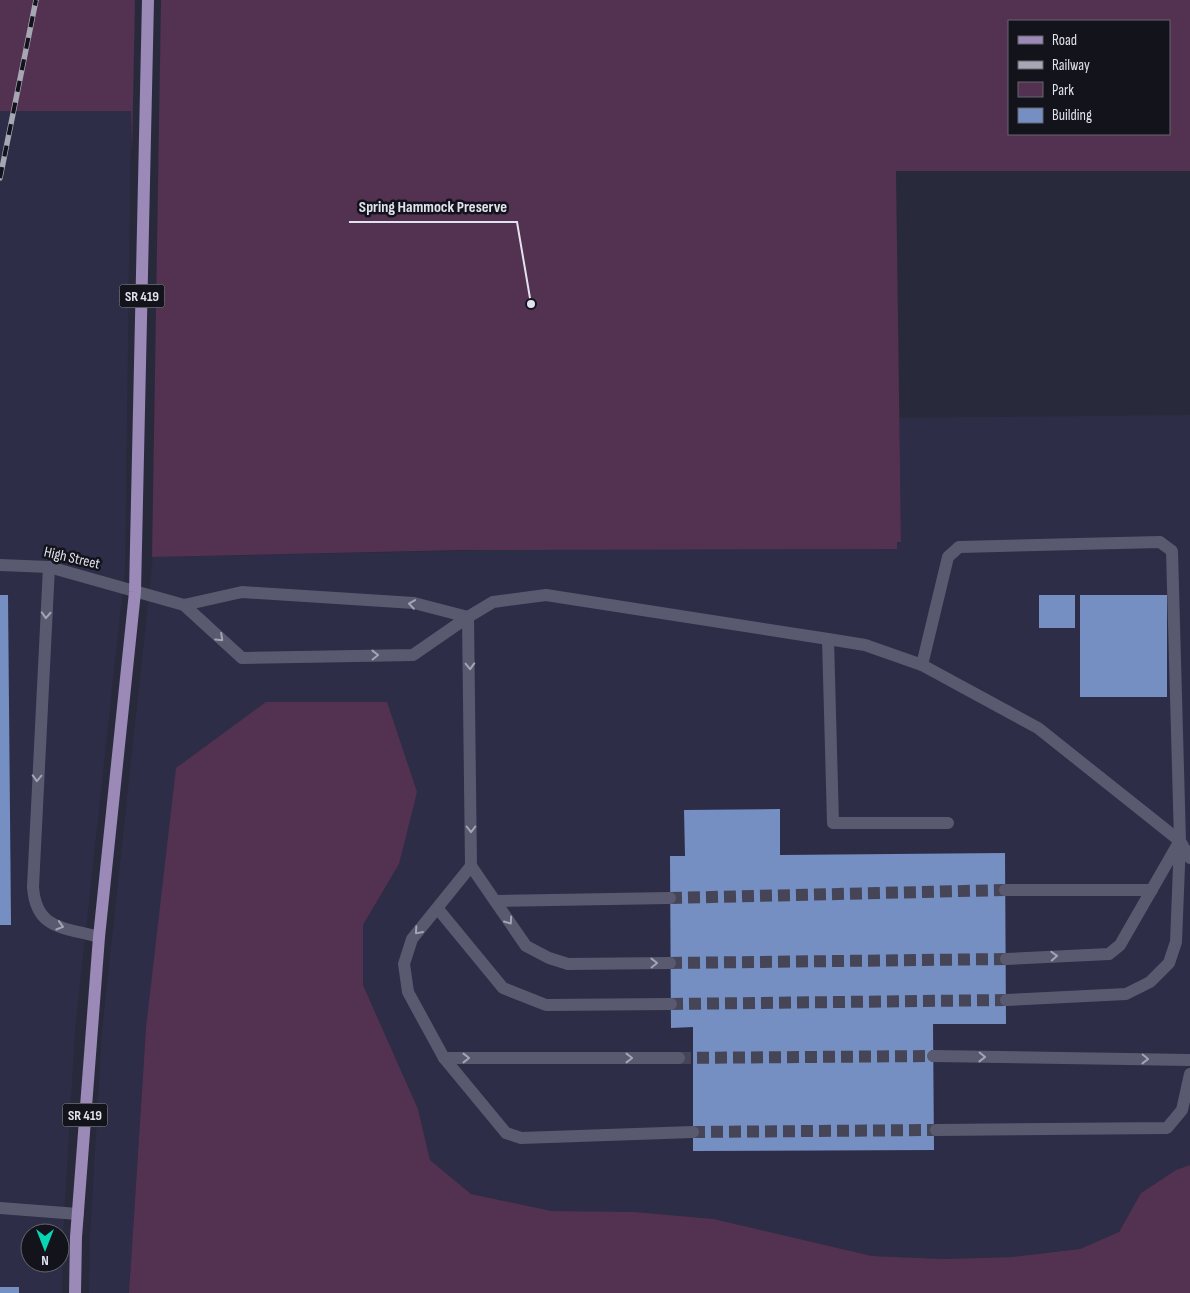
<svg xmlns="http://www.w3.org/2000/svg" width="1190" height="1293" font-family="'Sofia Sans Condensed',sans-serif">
  <rect width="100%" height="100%" fill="#29293c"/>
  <!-- built -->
  <g fill="#2e2d47" fill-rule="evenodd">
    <path d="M0 111H131L125 569 75 1030 63 1236 62 1293H0ZM30 1233H60V1263H30Z"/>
    <path d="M1190 415V1165L1176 1170 1141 1193 1119 1232 1080 1249 1012 1257 944 1259 872 1256 714 1219 635 1212 552 1211 471 1194 430 1160 418 1109 363 985V925L399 864 146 1028 129 1293H89L90 1238 102 1032 153 557 901 542 899 418Z"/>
  </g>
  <!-- green -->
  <g fill="#523151" fill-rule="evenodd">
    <path d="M0 0H135L132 153 131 111H0Z"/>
    <path d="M161 0H1190V171H896L901 542H897V549L464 550 152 557ZM1169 21V134H1009V21Z"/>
    <path d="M266 702H387L417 792 399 864 363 925V985L418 1109 430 1160 471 1194 552 1211 635 1212 714 1219 872 1256 944 1259 1012 1257 1080 1249 1119 1232 1141 1193 1176 1170 1190 1165V1293H129L146 1028 176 768Z"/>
  </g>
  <!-- building -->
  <g fill="#758fc2">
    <path d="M0 595H8L11 925H0Z"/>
    <rect x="1039" y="595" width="36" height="33"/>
    <rect x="1080" y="595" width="87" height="102"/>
    <path d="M780 809V855L1005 853 1006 1024H933L934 1150 693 1151V1027L671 1028 670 856H685L684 810Z"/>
    <rect x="0" y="1287" width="19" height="6"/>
  </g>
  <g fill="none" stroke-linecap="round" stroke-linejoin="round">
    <!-- minor-tunnel -->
    <g stroke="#454557" stroke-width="12" stroke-dasharray="12 6" stroke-linecap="butt">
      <path d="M670 898 1005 890"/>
      <path d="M670 963 1006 959"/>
      <path d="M671 1004 1006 1000"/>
      <path d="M679 1058 933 1056"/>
      <path d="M693 1132 936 1130"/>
    </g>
    <!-- minor -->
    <g stroke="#59596f" stroke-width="12">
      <path d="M0 565 49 567 184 605 242 658 413 655 468 617 414 603 242 592 184 605"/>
      <path d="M49 567 33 887C36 930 64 927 99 937"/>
      <path d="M828 639 865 645 922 665 1038 728 1180 841 1190 858"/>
      <path d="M922 665 948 557 959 547 1160 542 1172 551 1180 841 1176 942 1169 963 1150 982 1126 994 1006 1000"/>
      <path d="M471 866 412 939 404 964 408 992 444 1058H679"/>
      <path d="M1005 890H1152"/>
      <path d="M495 901 670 898"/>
      <path d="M438 909 503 988 546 1005 671 1004"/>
      <path d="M1006 959 1109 954 1120 945 1178 844"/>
      <path d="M670 963 568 964 549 958 526 946 471 866 468 617 493 602 546 595 828 639 833 823H948"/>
      <path d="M933 1056 1190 1060"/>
      <path d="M444 1058 506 1133 521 1138 693 1132"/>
      <path d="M936 1130 1167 1128 1182 1110 1190 1074"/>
      <path d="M0 1208 78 1214"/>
    </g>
    <!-- major -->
    <path stroke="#9b89b8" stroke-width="12" d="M75 1293 76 1237 99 937 135 592 148 0"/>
    <defs>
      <path id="rail" d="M0 178 36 0"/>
    </defs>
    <!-- rail casing -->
    <use href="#rail" stroke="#a6a6b5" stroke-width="5.5"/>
    <!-- rail -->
    <use href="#rail" stroke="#13131b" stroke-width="4" stroke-dasharray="11" stroke-linecap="butt"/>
  </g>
  <!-- one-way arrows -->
  <defs><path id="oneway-chevron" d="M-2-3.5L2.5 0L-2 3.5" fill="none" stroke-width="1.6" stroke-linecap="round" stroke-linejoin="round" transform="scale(1.25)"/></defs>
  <g stroke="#a4a4b5">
    <use href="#oneway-chevron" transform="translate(412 604) rotate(-172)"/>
    <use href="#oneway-chevron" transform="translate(46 615) rotate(93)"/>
    <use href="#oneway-chevron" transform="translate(220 638) rotate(43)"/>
    <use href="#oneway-chevron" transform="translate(375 655) rotate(-1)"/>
    <use href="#oneway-chevron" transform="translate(470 666) rotate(88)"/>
    <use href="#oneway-chevron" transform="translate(37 778) rotate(92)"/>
    <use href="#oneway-chevron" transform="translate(471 829) rotate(90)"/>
    <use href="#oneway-chevron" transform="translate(509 921) rotate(55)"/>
    <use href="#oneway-chevron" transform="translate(60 926) rotate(17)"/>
    <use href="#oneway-chevron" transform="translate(418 931) rotate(131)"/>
    <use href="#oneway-chevron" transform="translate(1054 956) rotate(-3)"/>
    <use href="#oneway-chevron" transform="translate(654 963) rotate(-1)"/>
    <use href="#oneway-chevron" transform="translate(982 1057) rotate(1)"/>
    <use href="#oneway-chevron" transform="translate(466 1058)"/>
    <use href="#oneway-chevron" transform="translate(629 1058)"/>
    <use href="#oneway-chevron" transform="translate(1145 1059) rotate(1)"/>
  </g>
  <g text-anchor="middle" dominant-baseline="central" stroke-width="5" stroke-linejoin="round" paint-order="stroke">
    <!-- shield labels -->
    <g fill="#13131b" stroke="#a4a4af" stroke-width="1">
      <rect x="119.5" y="284.5" width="45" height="23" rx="4"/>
      <rect x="62.5" y="1103.5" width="45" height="23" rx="4"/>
    </g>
    <g font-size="14" font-weight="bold" fill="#e2e2ef">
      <text x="142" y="296">SR 419</text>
      <text x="85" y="1115">SR 419</text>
    </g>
    <!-- street labels -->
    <g font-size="15" fill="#e2e2ef" stroke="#13131b">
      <text transform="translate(72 558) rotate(13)">High Street</text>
    </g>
  </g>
  <!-- callouts -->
  <path fill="none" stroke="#e2e2ef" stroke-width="2" d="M531 304L517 222H349"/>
  <circle fill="#e2e2ef" stroke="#13131b" stroke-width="2" cx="531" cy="304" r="5"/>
  <g font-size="16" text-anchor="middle" font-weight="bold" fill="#e2e2ef" stroke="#13131b" stroke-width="5" stroke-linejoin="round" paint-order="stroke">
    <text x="433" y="212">Spring Hammock Preserve</text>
  </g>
  <!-- legend -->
  <rect x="1008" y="20" width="162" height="115" fill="#13131b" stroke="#666670"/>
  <rect x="1018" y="36" width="25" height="8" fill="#9b89b8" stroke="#666670"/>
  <text x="1052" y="45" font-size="15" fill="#e2e2ef">Road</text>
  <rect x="1018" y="61" width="25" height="8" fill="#a6a6b5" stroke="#666670"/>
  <text x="1052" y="70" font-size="15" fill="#e2e2ef">Railway</text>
  <rect x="1018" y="82" width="25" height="15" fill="#523151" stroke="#666670"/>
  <text x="1052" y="95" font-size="15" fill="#e2e2ef">Park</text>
  <rect x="1018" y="108" width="25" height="15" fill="#758fc2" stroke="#666670"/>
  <text x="1052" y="120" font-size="15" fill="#e2e2ef">Building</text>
  <!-- north arrow -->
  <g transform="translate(45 1248) rotate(180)"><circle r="24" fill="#13131b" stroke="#666670"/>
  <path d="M0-4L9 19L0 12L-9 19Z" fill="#09d5b5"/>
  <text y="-8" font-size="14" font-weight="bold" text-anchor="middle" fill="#e2e2ef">N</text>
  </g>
</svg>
